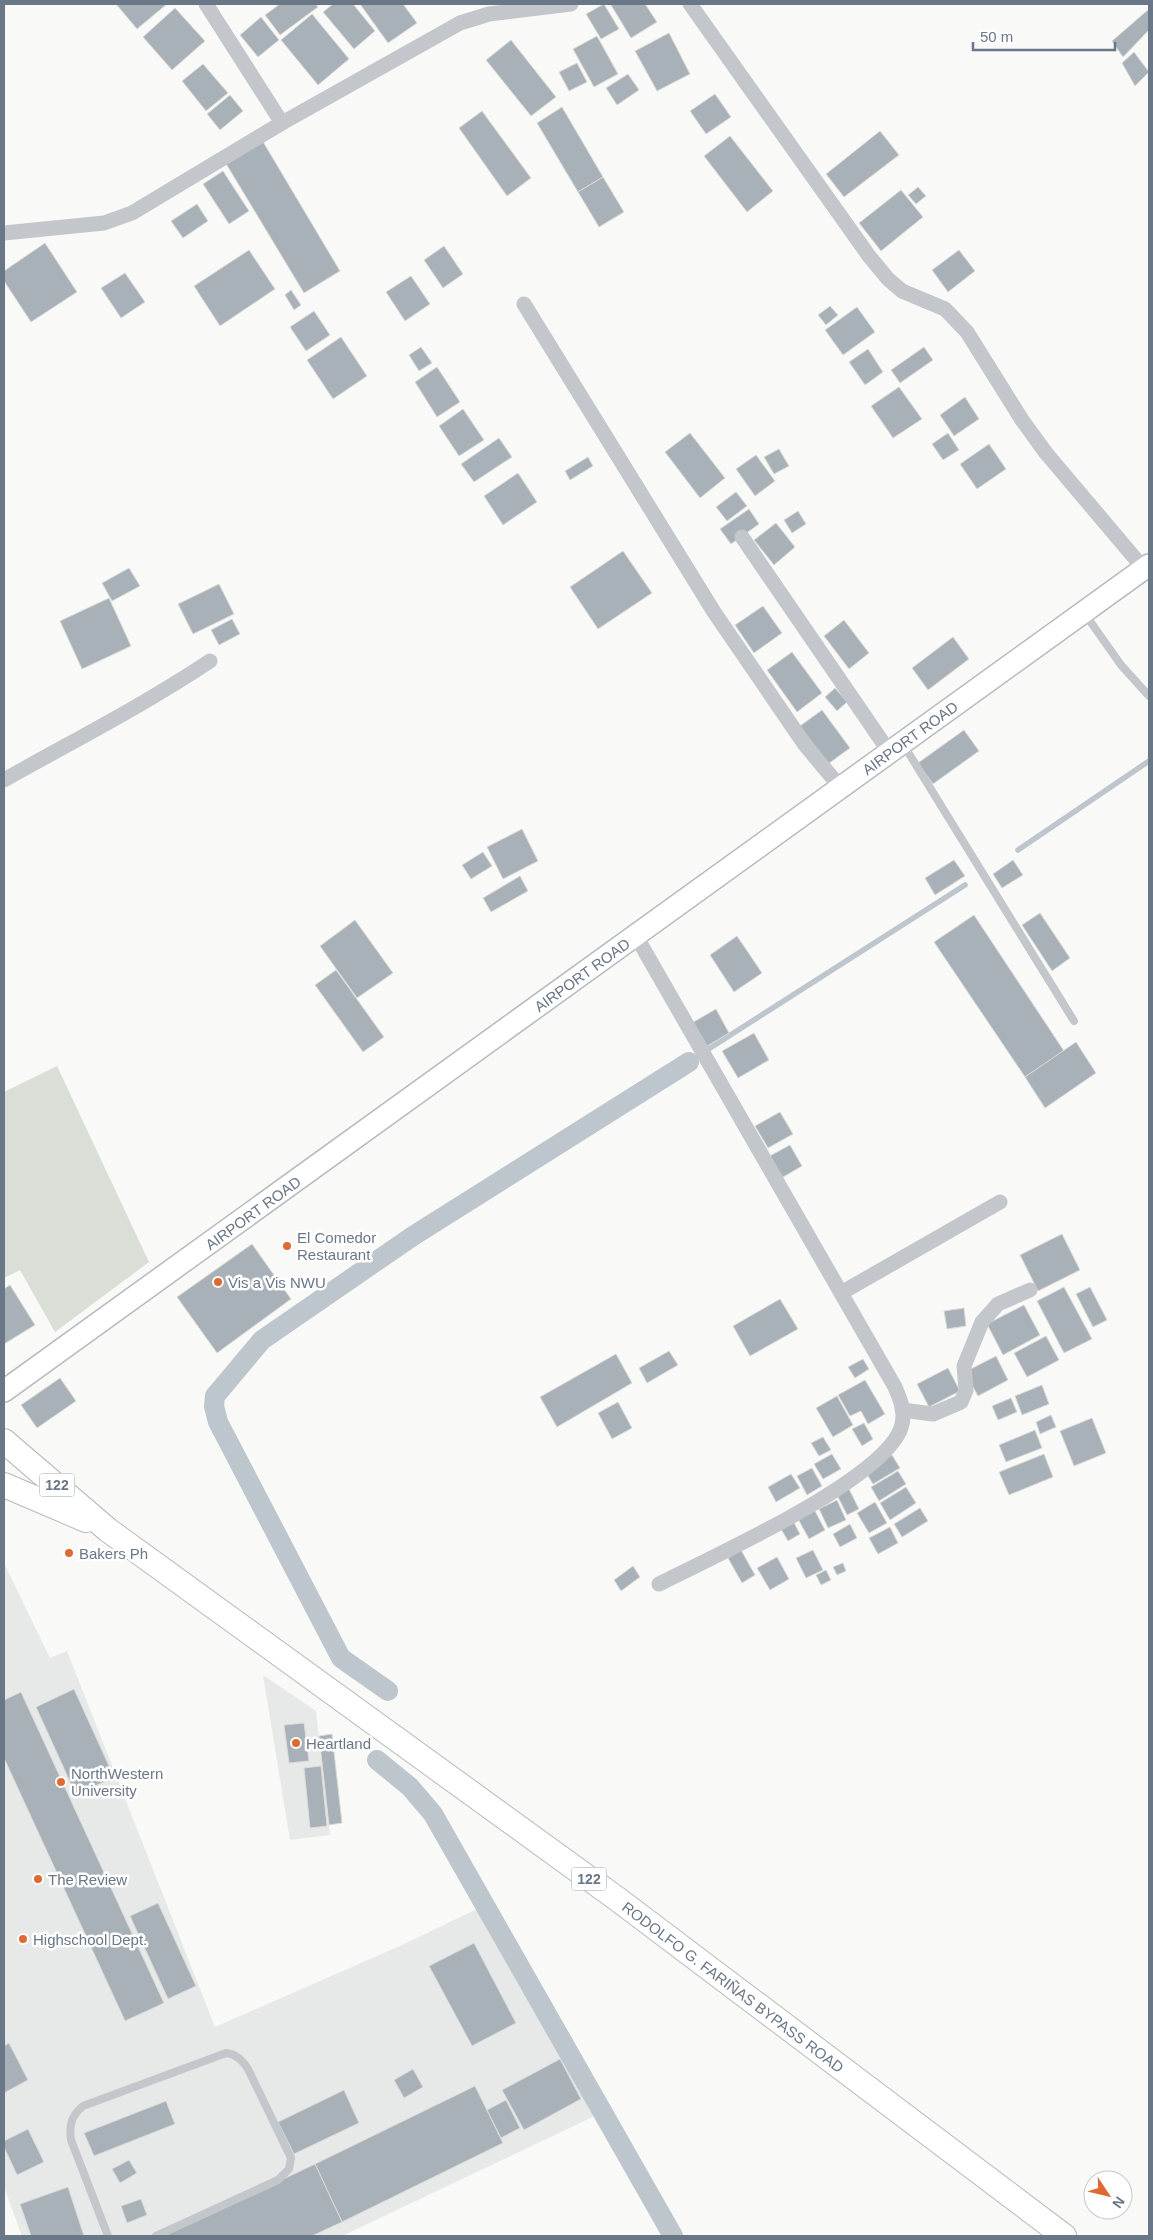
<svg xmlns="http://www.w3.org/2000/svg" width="1153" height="2240" font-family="Arial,sans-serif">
  <rect width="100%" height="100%" fill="#f9f9f7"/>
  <!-- built -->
  <g fill="#e7e8e8">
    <path d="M4 1563 50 1658 67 1651 215 2027 402 1945 483 1906 601 2113 342 2236H22L4 2187Z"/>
    <path d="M263 1675 316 1711 330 1835 290 1840Z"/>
  </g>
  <!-- green -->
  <path fill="#d9ded6" d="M57 1066 149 1262 55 1332 20 1270 4 1278V1092Z"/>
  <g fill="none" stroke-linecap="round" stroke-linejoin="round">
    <!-- stream -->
    <g stroke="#bdc6cc" stroke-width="5.5">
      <path d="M1018 850 1149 761"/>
      <path d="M707 1050 965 885"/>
    </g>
    <!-- canal -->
    <g stroke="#bdc6cc" stroke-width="20">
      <path d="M388 1691 341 1658 218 1422 214 1406 215 1396 262 1340 413 1236 689 1062"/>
      <path d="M377 1760 410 1787 433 1814 673 2236"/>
    </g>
  </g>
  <!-- building -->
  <g fill="#a9b1b8" stroke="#dbdbd9">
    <path d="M116 4H167L137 29Z"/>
    <path d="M280 4H316L318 7 280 35 265 15Z"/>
    <path d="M333 4H353L375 31 354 49 323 12Z"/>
    <path d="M360 4H403L417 23 388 43Z"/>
    <path d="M604 4 619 29 601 39 586 14Z"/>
    <path d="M612 4H645L657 22 631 38 611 5Z"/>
    <path d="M175 8 205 41 172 70 143 37Z"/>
    <path d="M1149 9V30L1123 57 1112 41Z"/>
    <path d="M312 14 349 59 318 85 281 40Z"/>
    <path d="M261 17 279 40 258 57 240 35Z"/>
    <path d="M669 33 690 74 657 91 635 51Z"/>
    <path d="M597 36 618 74 594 87 573 49Z"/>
    <path d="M511 40 556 97 531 116 486 60Z"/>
    <path d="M1134 52 1149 72 1135 86 1122 63Z"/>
    <path d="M577 63 587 82 569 91 559 72Z"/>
    <path d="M203 64 228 93 206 111 182 81Z"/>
    <path d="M628 74 639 90 617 105 606 88Z"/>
    <path d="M715 94 731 117 706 134 690 111Z"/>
    <path d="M230 95 243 111 220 130 207 114Z"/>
    <path d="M562 107 603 177 578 192 537 123Z"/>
    <path d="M482 111 531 178 507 196 459 128Z"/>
    <path d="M880 131 899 155 844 197 826 174Z"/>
    <path d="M730 136 773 191 747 212 704 156Z"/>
    <path d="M262 140 340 271 304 293 225 162Z"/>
    <path d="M223 171 249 211 229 224 203 184Z"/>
    <path d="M603 177 624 212 599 227 578 192Z"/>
    <path d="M918 187 926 196 916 204 908 195Z"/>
    <path d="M901 190 923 217 881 251 859 223Z"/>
    <path d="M197 204 208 221 183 238 171 221Z"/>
    <path d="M45 243 77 292 31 322 4 281V271Z"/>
    <path d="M444 246 463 274 443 288 424 260Z"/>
    <path d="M249 250 275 289 220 326 194 286Z"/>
    <path d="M959 250 975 271 948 292 932 270Z"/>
    <path d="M125 273 145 302 121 318 101 288Z"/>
    <path d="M411 276 430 304 405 321 386 292Z"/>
    <path d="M291 290 301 305 294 310 285 295Z"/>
    <path d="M830 306 838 315 826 325 818 315Z"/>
    <path d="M857 307 875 332 843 355 825 330Z"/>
    <path d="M314 311 330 335 306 351 290 327Z"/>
    <path d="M341 337 367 376 333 399 307 360Z"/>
    <path d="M421 347 432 363 419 371 409 355Z"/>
    <path d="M924 347 933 360 900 383 891 370Z"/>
    <path d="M868 349 883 372 865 385 849 362Z"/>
    <path d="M437 367 460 402 437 417 415 382Z"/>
    <path d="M899 387 922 419 893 438 871 406Z"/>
    <path d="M965 397 979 419 954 436 940 415Z"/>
    <path d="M463 409 484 440 459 456 439 426Z"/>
    <path d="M690 433 725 478 700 498 665 452Z"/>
    <path d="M948 433 959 450 943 460 932 444Z"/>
    <path d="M499 438 512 457 474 482 461 464Z"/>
    <path d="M989 444 1006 469 977 489 960 464Z"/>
    <path d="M779 449 789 466 774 474 764 457Z"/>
    <path d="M756 455 775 481 755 496 736 469Z"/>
    <path d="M588 457 593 466 570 480 565 471Z"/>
    <path d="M518 473 537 502 503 525 484 496Z"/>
    <path d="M736 492 747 506 727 521 716 507Z"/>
    <path d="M749 509 759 524 731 544 720 529Z"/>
    <path d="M798 511 806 524 792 533 784 520Z"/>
    <path d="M776 523 795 547 774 565 754 540Z"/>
    <path d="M623 551 652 593 598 629 570 587Z"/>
    <path d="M129 568 140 586 112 601 102 583Z"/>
    <path d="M219 584 234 614 193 634 178 604Z"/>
    <path d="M109 598 131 646 82 669 60 621Z"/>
    <path d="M763 606 782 633 754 653 735 625Z"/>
    <path d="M232 619 240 634 219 645 211 630Z"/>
    <path d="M844 620 869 653 849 669 824 636Z"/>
    <path d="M953 637 969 659 928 690 912 668Z"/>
    <path d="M792 652 822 693 797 712 767 670Z"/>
    <path d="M835 688 847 702 837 711 825 697Z"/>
    <path d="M822 710 850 748 828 764 800 726Z"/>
    <path d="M964 730 979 751 933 784 918 763Z"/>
    <path d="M522 829 538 861 503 879 487 847Z"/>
    <path d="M483 852 492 866 471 879 462 865Z"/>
    <path d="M954 860 965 876 935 895 925 878Z"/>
    <path d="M1013 860 1023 875 1002 888 993 874Z"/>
    <path d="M520 876 528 891 491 912 483 898Z"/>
    <path d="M1040 913 1070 958 1052 971 1022 925Z"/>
    <path d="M974 915 1064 1051 1025 1077 934 942Z"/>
    <path d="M355 920 393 973 357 998 320 946Z"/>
    <path d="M737 936 762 973 734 992 710 955Z"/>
    <path d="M336 970 384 1037 363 1052 315 985Z"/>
    <path d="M716 1009 729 1033 704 1048 690 1024Z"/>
    <path d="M754 1033 769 1060 738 1078 722 1051Z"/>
    <path d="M1076 1042 1096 1073 1045 1108 1025 1077Z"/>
    <path d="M780 1112 793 1134 768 1148 755 1126Z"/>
    <path d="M790 1145 802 1166 778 1180 766 1158Z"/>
    <path d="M1062 1234 1080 1270 1038 1291 1020 1255Z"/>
    <path d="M252 1244 291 1299 217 1353 177 1297Z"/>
    <path d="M10 1285 35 1325 4 1344V1289Z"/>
    <path d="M1064 1287 1092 1339 1064 1353 1037 1301Z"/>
    <path d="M1090 1287 1107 1320 1093 1327 1076 1294Z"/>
    <path d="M780 1299 798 1329 750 1356 733 1326Z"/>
    <path d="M1024 1305 1040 1335 1003 1355 987 1324Z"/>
    <path d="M964 1308 966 1326 947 1329 944 1311Z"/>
    <path d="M1046 1336 1059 1360 1027 1377 1014 1353Z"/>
    <path d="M669 1351 678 1365 647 1383 639 1368Z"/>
    <path d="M616 1354 632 1383 557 1427 540 1397Z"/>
    <path d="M996 1356 1008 1380 978 1396 965 1372Z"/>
    <path d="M863 1359 869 1369 855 1378 848 1367Z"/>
    <path d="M948 1368 960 1391 929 1407 917 1384Z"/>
    <path d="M60 1378 76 1401 37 1428 21 1405Z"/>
    <path d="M865 1380 885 1414 868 1424 861 1411 850 1416 838 1395Z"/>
    <path d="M1042 1385 1049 1404 1022 1415 1015 1396Z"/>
    <path d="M837 1396 853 1425 833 1437 816 1408Z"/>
    <path d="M1011 1398 1017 1412 998 1420 992 1406Z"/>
    <path d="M618 1402 632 1428 612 1439 598 1413Z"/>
    <path d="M1051 1415 1056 1427 1040 1434 1036 1422Z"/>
    <path d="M1092 1418 1106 1453 1074 1466 1060 1431Z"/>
    <path d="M864 1423 873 1439 862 1446 852 1429Z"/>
    <path d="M1035 1430 1042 1448 1006 1462 999 1445Z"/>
    <path d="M823 1437 831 1450 819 1456 811 1443Z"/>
    <path d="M832 1454 841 1469 823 1479 814 1464Z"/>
    <path d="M1044 1454 1053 1477 1009 1495 999 1472Z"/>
    <path d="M892 1455 900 1468 873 1484 865 1471Z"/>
    <path d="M812 1468 822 1486 807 1495 797 1476Z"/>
    <path d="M898 1471 906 1484 879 1501 871 1487Z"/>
    <path d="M791 1474 800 1488 776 1502 768 1487Z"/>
    <path d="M906 1487 916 1503 890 1520 880 1503Z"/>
    <path d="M849 1489 859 1509 847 1515 837 1495Z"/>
    <path d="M837 1500 846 1520 828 1528 819 1509Z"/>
    <path d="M875 1502 887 1523 869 1533 857 1513Z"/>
    <path d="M813 1507 825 1530 809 1539 797 1517Z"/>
    <path d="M920 1508 928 1521 902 1537 894 1524Z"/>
    <path d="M791 1517 800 1534 788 1541 778 1524Z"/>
    <path d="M850 1524 857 1538 840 1547 833 1534Z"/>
    <path d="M890 1527 898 1543 878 1554 869 1538Z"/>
    <path d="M741 1550 755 1575 742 1583 728 1558Z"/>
    <path d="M813 1550 823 1570 806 1578 796 1558Z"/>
    <path d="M777 1557 789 1579 770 1590 757 1568Z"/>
    <path d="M843 1563 846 1571 837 1575 833 1567Z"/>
    <path d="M633 1566 640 1577 621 1591 614 1580Z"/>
    <path d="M826 1570 831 1580 821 1585 816 1575Z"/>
    <path d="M74 1689 114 1777 76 1795 36 1707Z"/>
    <path d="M21 1692 164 2003 125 2021 4 1758V1700Z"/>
    <path d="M304 1723 309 1761 289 1763 284 1725Z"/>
    <path d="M332 1734 342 1823 329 1825 319 1736Z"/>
    <path d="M321 1766 327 1826 310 1828 304 1768Z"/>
    <path d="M158 1903 196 1986 168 1999 130 1916Z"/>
    <path d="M474 1943 516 2023 472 2046 429 1966Z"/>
    <path d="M9 2043 28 2080 4 2093V2046Z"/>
    <path d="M560 2059 581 2099 524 2130 502 2090Z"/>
    <path d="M413 2069 423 2087 404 2098 394 2080Z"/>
    <path d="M475 2086 503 2143 342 2222 315 2164Z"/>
    <path d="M344 2090 359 2123 294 2154 278 2122Z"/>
    <path d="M506 2100 520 2128 501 2138 487 2110Z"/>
    <path d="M166 2101 175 2124 94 2156 84 2133Z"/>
    <path d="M28 2129 44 2162 17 2175 4 2147V2141Z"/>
    <path d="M129 2160 137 2173 120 2183 112 2169Z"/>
    <path d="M315 2164 342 2222 312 2236H164Z"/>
    <path d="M68 2187 84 2236H31L20 2204Z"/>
    <path d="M141 2199 147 2215 127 2223 121 2206Z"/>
  </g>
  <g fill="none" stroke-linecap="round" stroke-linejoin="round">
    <defs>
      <path id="secondary" d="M4 1391 1149 565"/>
      <g id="primary">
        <path d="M4 1441 108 1530 616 1898 1064 2236"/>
        <path d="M4 1485 86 1520"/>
      </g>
    </defs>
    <!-- secondary casing -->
    <use href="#secondary" stroke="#b5babf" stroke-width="24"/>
    <!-- primary casing -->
    <use href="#primary" stroke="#b6babe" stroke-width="26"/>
    <!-- lane -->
    <g stroke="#c3c6ca" stroke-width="8">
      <path d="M1085 614 1121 665 1149 696"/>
      <path d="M903 744 1074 1021"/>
      <path d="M108 2236 71 2140C69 2125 71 2116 83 2106L226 2053C236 2054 242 2060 248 2069L291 2158 289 2169 278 2180 156 2236"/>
    </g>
    <!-- street -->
    <g stroke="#c3c6ca" stroke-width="15">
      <path d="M206 4 282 123"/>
      <path d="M690 4 869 256 888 279 902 291 945 309 967 332 1022 420 1046 453 1144 569"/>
      <path d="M4 233 104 223 132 213 282 123 460 23 489 14 571 4"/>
      <path d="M524 304 714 612 805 745 841 788"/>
      <path d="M742 537 890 753"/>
      <path d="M4 780C73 741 144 705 210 661"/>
      <path d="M636 936 895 1387C901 1401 906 1413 901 1428 882 1481 712 1557 659 1584"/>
      <path d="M841 1293 1000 1202"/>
      <path d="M902 1410 933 1414 961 1402 966 1390 964 1366 982 1322 998 1304 1030 1290"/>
    </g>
    <!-- secondary -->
    <use href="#secondary" stroke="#fff" stroke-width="21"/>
    <!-- primary -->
    <use href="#primary" stroke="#fff" stroke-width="24"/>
  </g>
  <!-- markers -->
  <g fill="#de6a33" stroke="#fff" stroke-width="2">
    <circle cx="287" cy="1246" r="5"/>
    <circle cx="218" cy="1282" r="5"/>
    <circle cx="69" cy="1553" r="5"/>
    <circle cx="296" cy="1743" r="5"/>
    <circle cx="61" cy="1782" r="5"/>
    <circle cx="38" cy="1879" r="5"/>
    <circle cx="23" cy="1939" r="5"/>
  </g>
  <g text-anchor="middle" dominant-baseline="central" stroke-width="5" stroke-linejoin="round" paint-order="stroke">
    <!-- shield labels -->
    <g fill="#fff" stroke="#96a0ab" stroke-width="1">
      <rect x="39.5" y="1473.5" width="35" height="23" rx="4"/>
      <rect x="571.5" y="1867.5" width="35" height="23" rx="4"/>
    </g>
    <g font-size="14" font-weight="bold" fill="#697787">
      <text x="57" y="1485">122</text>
      <text x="589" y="1879">122</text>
    </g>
    <!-- street labels -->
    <g font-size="15" fill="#697787" stroke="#fff">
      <text transform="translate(910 738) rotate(-36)">AIRPORT ROAD</text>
      <text transform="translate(582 975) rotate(-36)">AIRPORT ROAD</text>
      <text transform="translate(253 1213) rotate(-36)">AIRPORT ROAD</text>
      <text transform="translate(733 1987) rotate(37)">RODOLFO G. FARIÑAS BYPASS ROAD</text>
    </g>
    <!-- poi labels -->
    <g font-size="15" fill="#697787" stroke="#fff" text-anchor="start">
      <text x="297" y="1237">El Comedor<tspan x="297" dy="17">Restaurant</tspan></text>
      <text x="228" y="1282">Vis a Vis NWU</text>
      <text x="79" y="1553">Bakers Ph</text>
      <text x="306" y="1743">Heartland</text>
      <text x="71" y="1773">NorthWestern<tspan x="71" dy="17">University</tspan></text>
      <text x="48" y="1879">The Review</text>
      <text x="33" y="1939">Highschool Dept.</text>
    </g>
  </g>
  <!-- border -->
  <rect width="1153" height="2240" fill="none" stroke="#697787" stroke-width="10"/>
  <!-- north arrow -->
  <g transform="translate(1108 2195) rotate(125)"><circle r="24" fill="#ffffff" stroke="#c3c9cf"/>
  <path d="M0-4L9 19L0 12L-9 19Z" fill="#de6a33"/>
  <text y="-8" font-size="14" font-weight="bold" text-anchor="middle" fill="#697787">N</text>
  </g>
  <!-- scale -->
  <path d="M973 42v8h142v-8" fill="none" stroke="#697787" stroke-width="2.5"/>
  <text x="980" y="42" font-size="15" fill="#697787" stroke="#ffffff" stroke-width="4" paint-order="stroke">50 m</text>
</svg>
